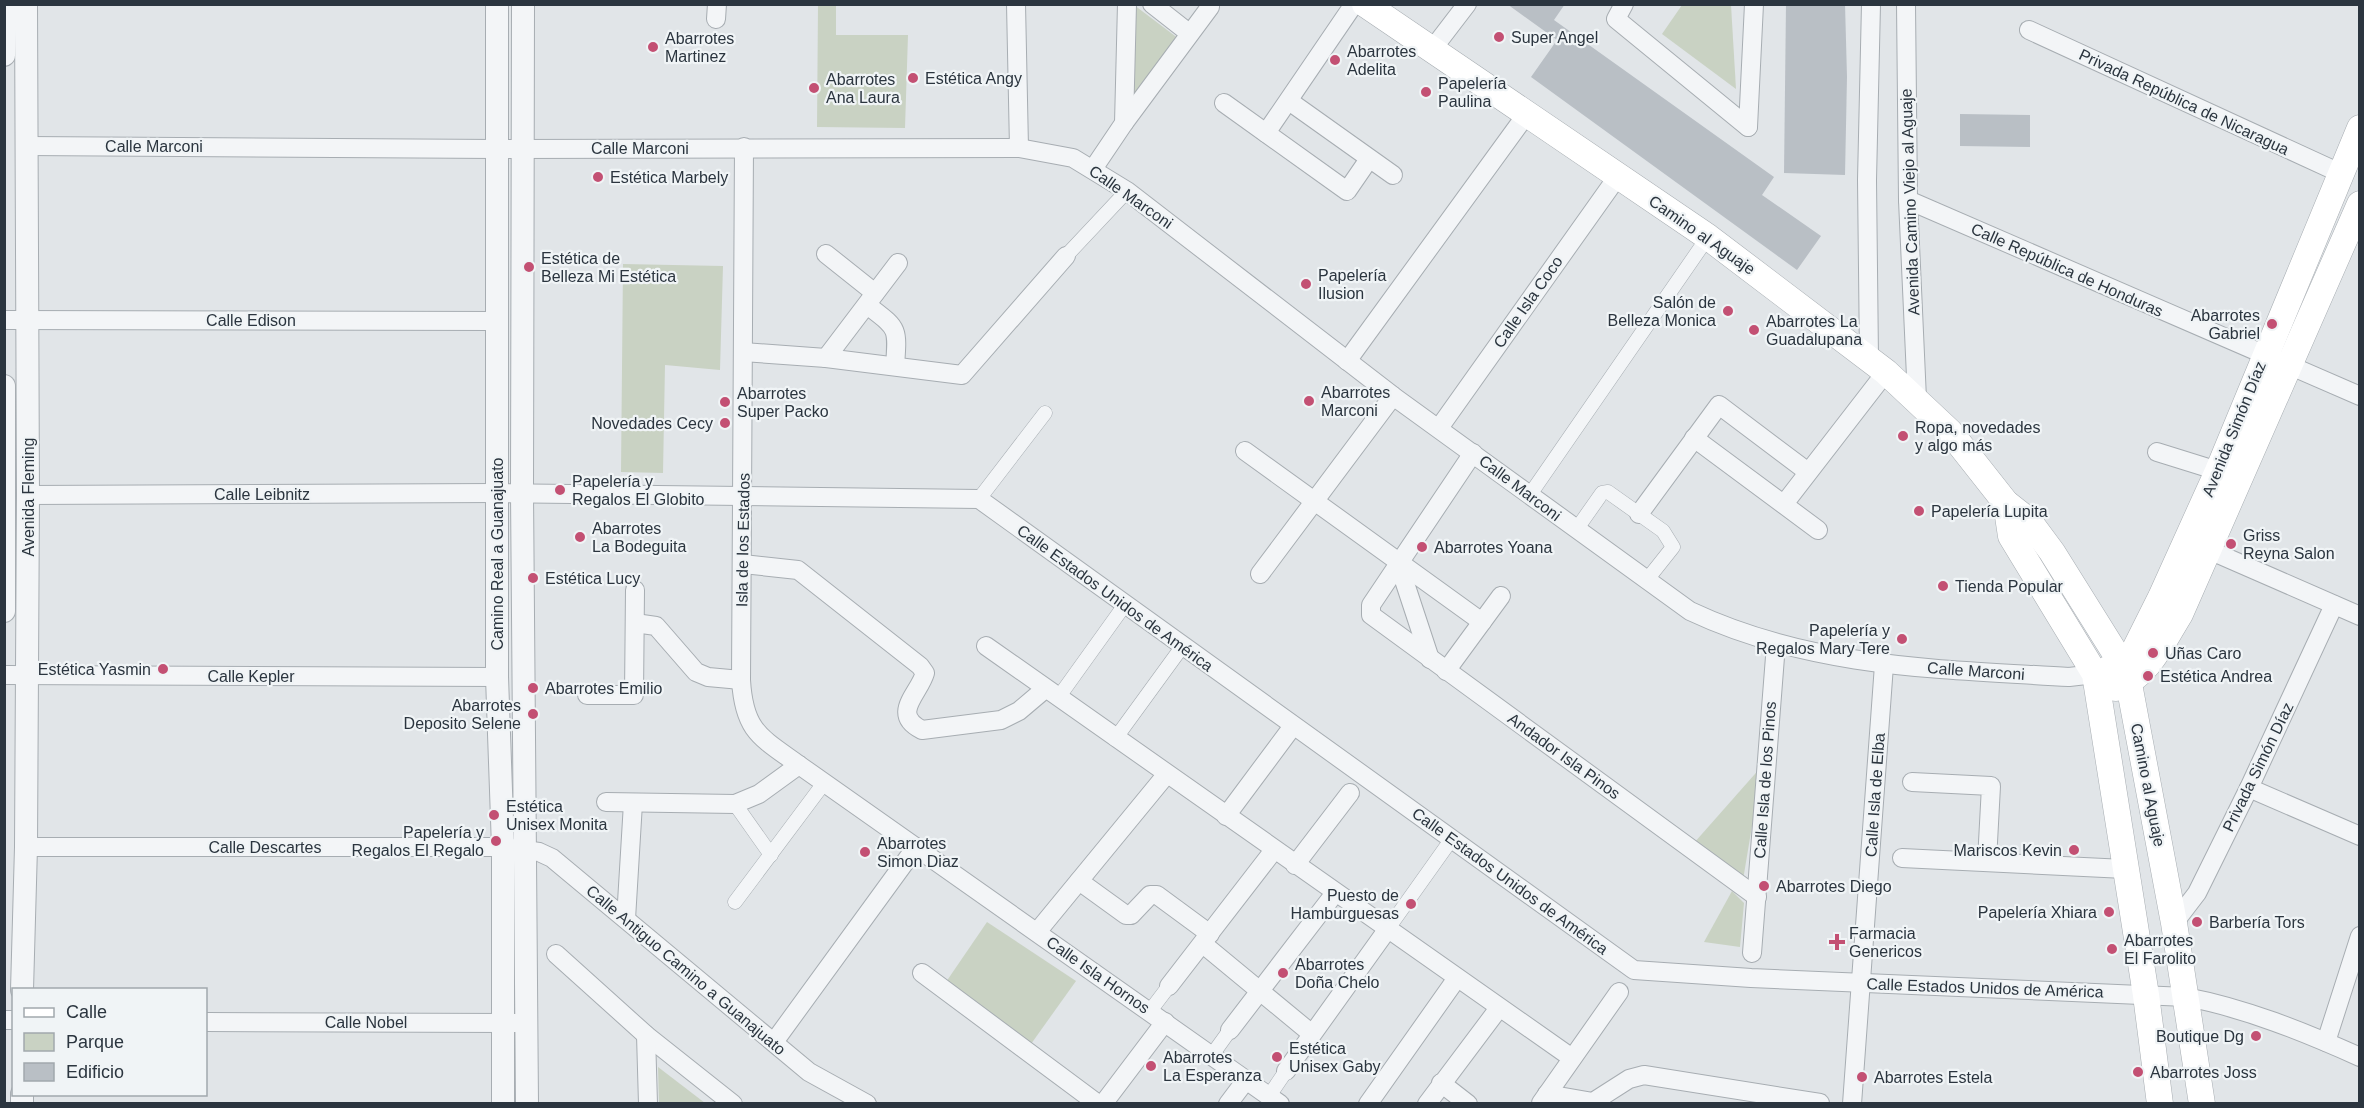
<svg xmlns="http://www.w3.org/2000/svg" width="2364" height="1108" font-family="Helvetica,sans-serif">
  <rect width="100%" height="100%" fill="#e1e5e8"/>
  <!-- green -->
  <g fill="#c9d2c3">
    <path d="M818 5H836V35H908L905 128 817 127Z"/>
    <path d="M1134 5 1179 39 1134 103Z"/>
    <path d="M1682 5H1731L1736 89 1662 34Z"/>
    <path d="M623 264 723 266 720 370 665 365 663 473 621 472Z"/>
    <path d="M1762 766 1743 880 1694 843Z"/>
    <path d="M1732 891 1744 903 1740 947 1704 942Z"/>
    <path d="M987 922 1076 981 1031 1044 946 982Z"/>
    <path d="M658 1067 705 1103H659Z"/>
  </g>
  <!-- building -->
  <g fill="#b9bfc5">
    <path d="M1507 4H1565L1554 20 1774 177 1762 195 1821 236 1797 270 1531 77 1557 40Z"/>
    <path d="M1786 4H1845L1847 77 1845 175 1784 173Z"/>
    <path d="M1960 114 2030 115V147L1960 146Z"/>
  </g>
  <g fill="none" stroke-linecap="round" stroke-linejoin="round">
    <defs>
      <g id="pedestrian">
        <path d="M1066 256 1127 191"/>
        <path d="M1529 496 1708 237"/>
        <path d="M979 499 1045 413"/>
        <path d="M1576 530 1602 493 1608 492 1663 531 1673 547 1646 581"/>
        <path d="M1058 698 1124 606"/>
        <path d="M1115 739 1182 647"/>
        <path d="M735 804 771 855"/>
        <path d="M735 902 824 783"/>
        <path d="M1387 930 1451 840"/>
        <path d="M1150 1011 1169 986"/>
        <path d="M1212 1055 1230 1030"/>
        <path d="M1269 1096 1286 1071"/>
      </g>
      <g id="minor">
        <path d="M1016 4 1019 148"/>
        <path d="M1152 4 1189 33"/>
        <path d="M1624 4 1616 19 1748 127"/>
        <path d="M1906 4 1908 200 1917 399"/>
        <path d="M716 19 717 4"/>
        <path d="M2029 30 2340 173"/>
        <path d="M1431 51 1467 4"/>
        <path d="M1289 101 1393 175"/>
        <path d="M1224 103 1347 191 1369 159"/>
        <path d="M1124 123 1210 7"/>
        <path d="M1748 127 1754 4"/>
        <path d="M1266 133 1354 4"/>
        <path d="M26 146 497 149 1019 148 1073 158 1127 191 1393 396 1690 611C1811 668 1937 669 2069 677L2095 674"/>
        <path d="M744 147 741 680C744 731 760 737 799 765L1280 1104"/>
        <path d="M1093 169 1124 123 1127 4"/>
        <path d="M1908 200 2360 396"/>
        <path d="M826 254 875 293"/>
        <path d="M867 305C898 329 898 326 895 366"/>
        <path d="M4 320 497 321"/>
        <path d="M743 352 826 358 962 375 1066 256"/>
        <path d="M826 358 898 263"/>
        <path d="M1869 358 1867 180 1871 4"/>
        <path d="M1347 361 1526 115"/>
        <path d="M1439 428 1618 176"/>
        <path d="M1694 438 1818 530"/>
        <path d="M1245 451 1482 622"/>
        <path d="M2157 452 2218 471"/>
        <path d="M1473 453 1371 605V615L1757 897"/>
        <path d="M28 495 497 493 979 499 1634 970 1751 978 2186 997C2245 1008 2304 1032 2360 1057"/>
        <path d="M1784 504 1886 372"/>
        <path d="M1639 514 1719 405 1808 472"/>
        <path d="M2209 550 2360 616"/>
        <path d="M1398 562 1430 659"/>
        <path d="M743 564 798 570 920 666 925 673C919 694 890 714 922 730L1001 720 1019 711 1045 689"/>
        <path d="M1260 574 1393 396"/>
        <path d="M635 623 656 626 696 672 708 677 741 680"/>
        <path d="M986 646 1572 1058"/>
        <path d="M1446 671 1501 596"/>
        <path d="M4 675 497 677"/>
        <path d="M587 695H634L635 590"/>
        <path d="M1912 782 1991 786 1987 861"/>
        <path d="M2249 788 2360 836"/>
        <path d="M606 802 735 804 759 794 799 765"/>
        <path d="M1226 816 1293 726"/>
        <path d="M26 847H503L539 852 552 858 809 1072 867 1104"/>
        <path d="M1902 858 2125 869"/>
        <path d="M1295 865 1350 793"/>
        <path d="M1079 881 1126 915H1131L1150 895H1157L1210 934"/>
        <path d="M626 919 633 803"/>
        <path d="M2174 923 2197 893 2249 788 2334 605"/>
        <path d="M1037 932 1166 775"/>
        <path d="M1203 944 1312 1034"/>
        <path d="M1752 953 1776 644"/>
        <path d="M556 954 646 1035 733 1104"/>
        <path d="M922 973 1098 1104"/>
        <path d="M1169 986 1274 850"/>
        <path d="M4 1020H14"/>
        <path d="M206 1022 527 1023"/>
        <path d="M1230 1030 1335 893"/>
        <path d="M646 1035 648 1104"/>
        <path d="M774 1042 916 847"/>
        <path d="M2326 1042 2360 936"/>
        <path d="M1286 1071 1387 930"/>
        <path d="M1441 1083 1468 1104"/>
        <path d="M1547 1094 1593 1102 1629 1079 1644 1075 1820 1103"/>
        <path d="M1541 1103 1619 992"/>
        <path d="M1103 1104 1165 1022"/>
        <path d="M1228 1104 1246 1080"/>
        <path d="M1368 1104 1457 978"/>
        <path d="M1427 1104 1499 1008"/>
        <path d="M1852 1104 1884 665"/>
      </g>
      <g id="tertiary">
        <path d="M497 4V677L503 847V1104"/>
        <path d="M523 4 522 493 527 1104"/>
        <path d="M4 55 6 4"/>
        <path d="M4 386V611"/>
        <path d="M22 990 26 847 28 495 26 4"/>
        <path d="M22 1094V1104"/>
      </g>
      <g id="secondary">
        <path d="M1365 4 1708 237 1886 372 1950 432 2006 503 2029 521 2052 552 2122 664 2129 684 2174 923 2202 1104"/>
        <path d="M2006 503 2011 536 2095 674 2146 995 2160 1104"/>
        <path d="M2108 669 2122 664 2133 653 2161 597 2218 471 2360 128"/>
        <path d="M2116 688C2148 677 2163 641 2180 614L2360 204"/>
      </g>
    </defs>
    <!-- pedestrian casing -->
    <use href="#pedestrian" stroke="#a7adb2" stroke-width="15"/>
    <!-- minor casing -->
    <use href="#minor" stroke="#a7adb2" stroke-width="20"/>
    <!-- tertiary casing -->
    <use href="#tertiary" stroke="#a7adb2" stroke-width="24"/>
    <!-- secondary casing -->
    <use href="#secondary" stroke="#a7adb2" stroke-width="27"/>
    <!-- pedestrian -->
    <use href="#pedestrian" stroke="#f3f5f7" stroke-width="14"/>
    <!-- minor -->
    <use href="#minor" stroke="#f3f5f7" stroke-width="18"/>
    <!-- tertiary -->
    <use href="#tertiary" stroke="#f3f5f7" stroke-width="22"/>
    <!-- secondary -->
    <use href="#secondary" stroke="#fff" stroke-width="26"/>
  </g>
  <!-- markers -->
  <g fill="#c35073" stroke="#f0f4f6" stroke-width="2">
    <circle cx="1499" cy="37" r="6"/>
    <circle cx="653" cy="47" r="6"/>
    <circle cx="1335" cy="60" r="6"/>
    <circle cx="913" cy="78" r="6"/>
    <circle cx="814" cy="88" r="6"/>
    <circle cx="1426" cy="92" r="6"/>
    <circle cx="598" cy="177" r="6"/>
    <circle cx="529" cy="267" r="6"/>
    <circle cx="1306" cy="284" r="6"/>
    <circle cx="1728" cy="311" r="6"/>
    <circle cx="2272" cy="324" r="6"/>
    <circle cx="1754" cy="330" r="6"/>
    <circle cx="1309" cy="401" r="6"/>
    <circle cx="725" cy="402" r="6"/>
    <circle cx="725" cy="423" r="6"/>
    <circle cx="1903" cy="436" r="6"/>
    <circle cx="560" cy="490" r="6"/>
    <circle cx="1919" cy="511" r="6"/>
    <circle cx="580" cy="537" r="6"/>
    <circle cx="2231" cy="544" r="6"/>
    <circle cx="1422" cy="547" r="6"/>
    <circle cx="533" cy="578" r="6"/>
    <circle cx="1943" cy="586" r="6"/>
    <circle cx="1902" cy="639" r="6"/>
    <circle cx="2153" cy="653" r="6"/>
    <circle cx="163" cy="669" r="6"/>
    <circle cx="2148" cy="676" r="6"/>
    <circle cx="533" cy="688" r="6"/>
    <circle cx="533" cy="714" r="6"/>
    <circle cx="494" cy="815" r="6"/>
    <circle cx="496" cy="841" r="6"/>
    <circle cx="2074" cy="850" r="6"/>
    <circle cx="865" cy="852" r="6"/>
    <circle cx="1764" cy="886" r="6"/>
    <circle cx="1411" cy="904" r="6"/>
    <circle cx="2109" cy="912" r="6"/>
    <circle cx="2197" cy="922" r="6"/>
    <path d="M1834 933h6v6h6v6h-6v6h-6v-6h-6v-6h6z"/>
    <circle cx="2112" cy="949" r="6"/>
    <circle cx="1283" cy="973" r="6"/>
    <circle cx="2256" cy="1036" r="6"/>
    <circle cx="1277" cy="1057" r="6"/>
    <circle cx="1151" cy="1066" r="6"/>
    <circle cx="2138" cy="1072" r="6"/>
    <circle cx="1862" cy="1077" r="6"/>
  </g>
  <g text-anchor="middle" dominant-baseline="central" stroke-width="4.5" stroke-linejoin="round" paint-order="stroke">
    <!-- poi labels -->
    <g font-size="16" fill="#2b353f" stroke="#f0f4f6" text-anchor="start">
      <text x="1511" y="37">Super Angel</text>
      <text x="665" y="38">Abarrotes<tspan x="665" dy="18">Martinez</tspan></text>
      <text x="1347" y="51">Abarrotes<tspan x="1347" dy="18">Adelita</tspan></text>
      <text x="925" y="78">Estética Angy</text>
      <text x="826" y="79">Abarrotes<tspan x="826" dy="18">Ana Laura</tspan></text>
      <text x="1438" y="83">Papelería<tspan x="1438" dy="18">Paulina</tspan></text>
      <text x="610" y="177">Estética Marbely</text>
      <text x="541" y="258">Estética de<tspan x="541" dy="18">Belleza Mi Estética</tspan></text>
      <text x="1318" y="275">Papelería<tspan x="1318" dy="18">Ilusion</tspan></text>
      <text x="1716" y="302" text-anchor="end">Salón de<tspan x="1716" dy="18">Belleza Monica</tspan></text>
      <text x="2260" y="315" text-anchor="end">Abarrotes<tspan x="2260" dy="18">Gabriel</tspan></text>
      <text x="1766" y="321">Abarrotes La<tspan x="1766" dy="18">Guadalupana</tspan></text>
      <text x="1321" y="392">Abarrotes<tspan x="1321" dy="18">Marconi</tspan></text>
      <text x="737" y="393">Abarrotes<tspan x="737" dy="18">Super Packo</tspan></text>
      <text x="713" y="423" text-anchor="end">Novedades Cecy</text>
      <text x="1915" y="427">Ropa, novedades<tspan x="1915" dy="18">y algo más</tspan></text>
      <text x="572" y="481">Papelería y<tspan x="572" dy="18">Regalos El Globito</tspan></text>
      <text x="1931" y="511">Papelería Lupita</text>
      <text x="592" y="528">Abarrotes<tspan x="592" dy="18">La Bodeguita</tspan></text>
      <text x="2243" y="535">Griss<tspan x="2243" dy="18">Reyna Salon</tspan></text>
      <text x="1434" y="547">Abarrotes Yoana</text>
      <text x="545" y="578">Estética Lucy</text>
      <text x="1955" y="586">Tienda Popular</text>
      <text x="1890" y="630" text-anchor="end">Papelería y<tspan x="1890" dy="18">Regalos Mary Tere</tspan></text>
      <text x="2165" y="653">Uñas Caro</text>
      <text x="151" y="669" text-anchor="end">Estética Yasmin</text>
      <text x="2160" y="676">Estética Andrea</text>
      <text x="545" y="688">Abarrotes Emilio</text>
      <text x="521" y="705" text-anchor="end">Abarrotes<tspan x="521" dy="18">Deposito Selene</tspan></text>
      <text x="506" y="806">Estética<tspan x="506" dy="18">Unisex Monita</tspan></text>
      <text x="484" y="832" text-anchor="end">Papelería y<tspan x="484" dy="18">Regalos El Regalo</tspan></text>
      <text x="877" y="843">Abarrotes<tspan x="877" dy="18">Simon Diaz</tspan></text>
      <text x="2062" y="850" text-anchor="end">Mariscos Kevin</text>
      <text x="1776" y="886">Abarrotes Diego</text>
      <text x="1399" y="895" text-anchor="end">Puesto de<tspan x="1399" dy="18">Hamburguesas</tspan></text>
      <text x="2097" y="912" text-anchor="end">Papelería Xhiara</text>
      <text x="2209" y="922">Barbería Tors</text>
      <text x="1849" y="933">Farmacia<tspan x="1849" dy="18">Genericos</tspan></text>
      <text x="2124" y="940">Abarrotes<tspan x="2124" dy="18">El Farolito</tspan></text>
      <text x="1295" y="964">Abarrotes<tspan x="1295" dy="18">Doña Chelo</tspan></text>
      <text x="2244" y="1036" text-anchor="end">Boutique Dg</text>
      <text x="1289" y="1048">Estética<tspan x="1289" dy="18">Unisex Gaby</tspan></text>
      <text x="1163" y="1057">Abarrotes<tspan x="1163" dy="18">La Esperanza</tspan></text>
      <text x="2150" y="1072">Abarrotes Joss</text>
      <text x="1874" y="1077">Abarrotes Estela</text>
    </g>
    <!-- street labels -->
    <g font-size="16" fill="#2b353f" stroke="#f0f4f6">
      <text transform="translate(2184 102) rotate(25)">Privada República de Nicaragua</text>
      <text x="154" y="146">Calle Marconi</text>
      <text x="640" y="148">Calle Marconi</text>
      <text transform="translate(1131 197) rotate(35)">Calle Marconi</text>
      <text transform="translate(1910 202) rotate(-92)">Avenida Camino Viejo al Aguaje</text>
      <text transform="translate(1702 235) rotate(35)">Camino al Aguaje</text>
      <text transform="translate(2067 270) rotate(24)">Calle República de Honduras</text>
      <text transform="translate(1528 302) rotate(-55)">Calle Isla Coco</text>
      <text x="251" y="320">Calle Edison</text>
      <text transform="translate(2234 429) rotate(-68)">Avenida Simón Díaz</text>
      <text transform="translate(1520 488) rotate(37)">Calle Marconi</text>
      <text x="262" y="494">Calle Leibnitz</text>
      <text transform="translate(28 497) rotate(-90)">Avenida Fleming</text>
      <text transform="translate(743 540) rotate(-89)">Isla de los Estados</text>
      <text transform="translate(497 554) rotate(-90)">Camino Real a Guanajuato</text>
      <text transform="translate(1115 598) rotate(36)">Calle Estados Unidos de América</text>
      <text transform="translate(1976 671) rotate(4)">Calle Marconi</text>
      <text x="251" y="676">Calle Kepler</text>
      <text transform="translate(1564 756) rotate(36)">Andador Isla Pinos</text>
      <text transform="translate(2258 767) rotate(-64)">Privada Simón Díaz</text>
      <text transform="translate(1765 780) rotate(-86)">Calle Isla de los Pinos</text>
      <text transform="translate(2148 785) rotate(79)">Camino al Aguaje</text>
      <text transform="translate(1875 795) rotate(-86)">Calle Isla de Elba</text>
      <text x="265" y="847">Calle Descartes</text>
      <text transform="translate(1510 881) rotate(36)">Calle Estados Unidos de América</text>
      <text transform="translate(686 970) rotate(40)">Calle Antiguo Camino a Guanajuato</text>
      <text transform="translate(1098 975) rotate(35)">Calle Isla Hornos</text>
      <text transform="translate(1985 988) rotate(2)">Calle Estados Unidos de América</text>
      <text x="366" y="1022">Calle Nobel</text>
    </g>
  </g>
  <!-- border -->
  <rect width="2364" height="1108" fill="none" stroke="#2b353f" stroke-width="12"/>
  <!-- legend -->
  <rect x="12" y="988" width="195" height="108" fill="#f0f4f6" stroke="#a1a8ad" stroke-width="1.5"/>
  <rect x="24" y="1008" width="30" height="9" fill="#ffffff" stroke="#a1a8ad" stroke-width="1.5"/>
  <text x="66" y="1018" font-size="18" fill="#2b353f">Calle</text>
  <rect x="24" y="1033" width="30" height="18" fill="#c9d2c3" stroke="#a1a8ad" stroke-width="1.5"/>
  <text x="66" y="1048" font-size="18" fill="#2b353f">Parque</text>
  <rect x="24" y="1063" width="30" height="18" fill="#b9bfc5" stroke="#a1a8ad" stroke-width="1.5"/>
  <text x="66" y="1078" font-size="18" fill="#2b353f">Edificio</text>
</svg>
